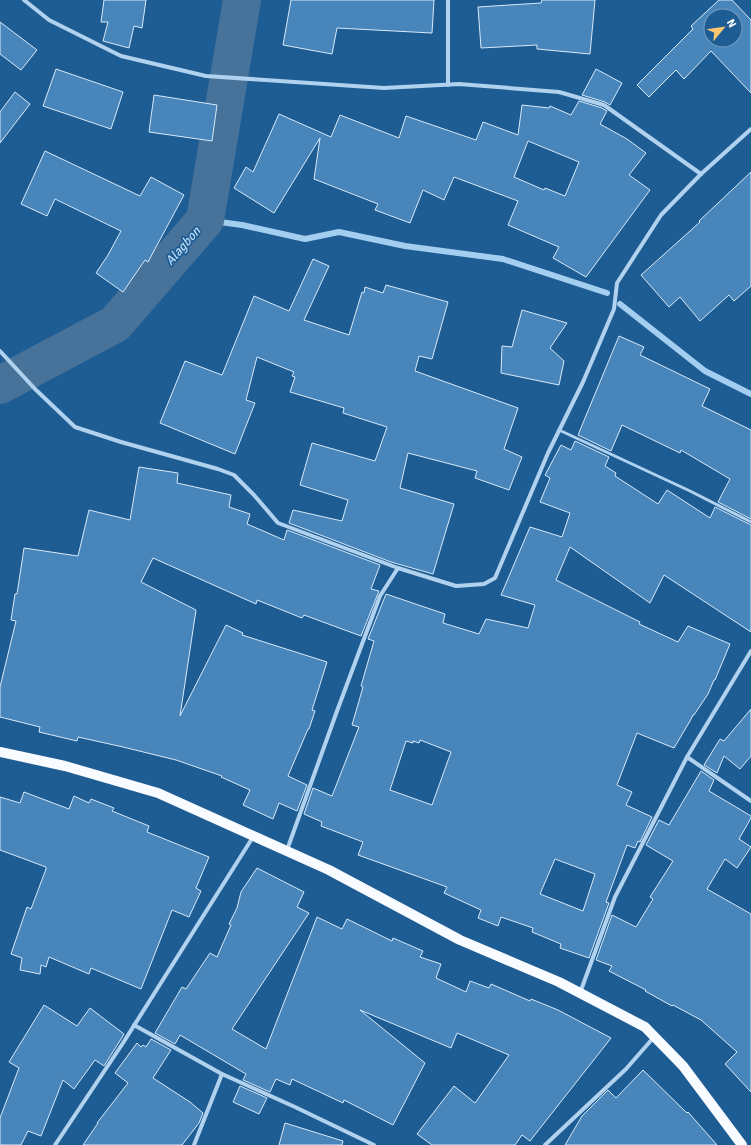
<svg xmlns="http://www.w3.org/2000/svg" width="751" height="1145" font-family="Signika,sans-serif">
  <rect width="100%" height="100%" fill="#1e5c94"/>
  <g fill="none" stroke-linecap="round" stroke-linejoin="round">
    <!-- stream -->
    <g stroke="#a4cef0" stroke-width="6">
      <path d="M205 220 242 225 305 239 339 232 405 246 503 259 607 293"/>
      <path d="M620 304 705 371 751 394"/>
    </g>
    <!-- river -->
    <path stroke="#477299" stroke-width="38" d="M0 385 115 324 205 220 242 0"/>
  </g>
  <!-- building -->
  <g fill="#4785ba" stroke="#d7eafa" fill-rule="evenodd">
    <path d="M104 0H146L142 28 134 26 129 48 103 41 108 22H101Z"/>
    <path d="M291 0H434L432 33 337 28 332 54 283 45Z"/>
    <path d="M542 0H595L590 54 537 49V45L481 48 478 7 541 3Z"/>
    <path d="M719 0H732L751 20V93L711 51 684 79 676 70 649 97 637 85 693 29 691 26ZM711 16H735V40H711Z"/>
    <path d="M0 22 37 50 21 70 0 54Z"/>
    <path d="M56 69 123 92 111 129 43 106Z"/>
    <path d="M596 69 622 83 610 105 605 102 582 95Z"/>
    <path d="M15 92 30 104 0 143V112Z"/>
    <path d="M154 95 217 105 212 141 149 132Z"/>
    <path d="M579 101 602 108 607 111 600 124 627 139 646 153 629 175 650 190 586 277 553 258 559 247 508 225 518 201 454 177 444 200 423 190 410 223 375 210 378 204 314 179 320 138 274 213 234 188 246 167 253 172 279 114 331 137 340 115 399 138 406 116 476 140 483 122 518 135 522 105 549 108 550 106 571 115ZM528 141 579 162 565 196 545 188 544 190 514 177Z"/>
    <path d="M45 151 140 196 151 177 184 195 148 262 145 260 123 292 96 273 108 255 121 231 55 199 47 216 21 204Z"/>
    <path d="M751 172V286L734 301 729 295 700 321 680 297 669 307 641 275 700 222 699 221Z"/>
    <path d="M313 259 329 266 304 320 349 335 362 292 364 293 365 287 383 293 386 285 448 302 432 359 419 356 415 371 518 408 504 449 522 457 509 490 475 478 477 471 408 453 400 488 454 504 433 574 391 562 289 523 293 510 342 521 348 500 300 485 312 443 375 461 387 427 343 413 344 408 290 392 295 377 292 376 294 372 257 357 246 400 255 403 235 454 160 423 185 361 222 375 254 296 289 311Z"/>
    <path d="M522 310 567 323 550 348 564 361 559 385 501 373 502 346 512 347Z"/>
    <path d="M619 336 644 347 640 355 710 389 702 406 751 430V519L718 502 730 479 681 450 680 453 622 425 611 451 578 435Z"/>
    <path d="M575 441 609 457 605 466 616 473 615 476 658 504 667 490 710 518 715 507 751 525V632L664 575 650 603 570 547 556 580 640 622 639 624 678 642 688 626 730 644 715 680H714L708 694 694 715H693L690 721 674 748 637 733 617 785 632 792 626 805 652 817 640 842 638 841 635 848 627 845 606 902 609 903 589 958 560 948 561 944 532 932 533 928 501 917 498 926 478 918 481 910 444 893 447 887 358 855 363 842 321 826 322 822 304 814 313 788 332 796 359 727 352 725 363 687 361 686 374 641 368 639 386 594 445 614 443 623 479 634 486 619 528 628 535 605 501 595 530 527 562 537 570 513 540 502 550 478 545 475 561 445 571 450ZM420 740 451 752 432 805 390 790 406 741 413 743V741L419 743ZM555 859 595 874 583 911 540 894Z"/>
    <path d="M139 467 178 473 177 483 231 495 229 507 250 514 247 524 284 540 287 530 380 565 371 589 379 591 361 636 304 615 302 618 257 600 256 604 153 558 141 582 196 610 180 716 226 625 243 633 242 635 327 662 312 710 315 711 309 729H308L288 776 307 785 297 811 279 803 273 819 243 805 250 790 221 777 222 776 176 760 123 747 78 737 77 741 39 732 40 727 0 717V687L16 621 11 620 15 594H17L24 548 78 556 89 510 130 520Z"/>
    <path d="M751 709V756L740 769 724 756 717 773 704 765 720 739 724 741Z"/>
    <path d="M701 771 714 780 709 791 751 816V818L739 839 751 847 737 868 725 859 707 889 751 914V1092L725 1064 737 1052 701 1020 673 1005 672 1006 645 991 646 990 609 971 612 966 596 960 612 915 636 927 653 899 650 897 673 861 646 845 659 820 669 825Z"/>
    <path d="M24 792 69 809 74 796 89 803 91 799 114 808 112 811 149 826 147 832 209 857 196 888 201 891 189 917 172 910 141 989 91 968 89 974 49 957 46 967 41 965 40 974 20 970 22 958 11 954 27 907 31 909 46 869V867L0 850V797L20 803Z"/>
    <path d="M257 868 304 892 297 907 309 913 232 1029 266 1049 317 917 342 929 347 919 392 941 393 938 423 951 420 957 441 964 436 978 466 992 470 981 489 988 491 984 530 1001 531 999 558 1010 611 1038 530 1141 522 1135 515 1145H432L417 1134 454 1086 475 1103 509 1055 457 1033 451 1048 360 1010 425 1063 393 1125 344 1100 343 1103 292 1079 290 1085 276 1079 270 1092 243 1080 246 1074 180 1035 175 1044 155 1033 182 987 186 989 210 953 217 957 231 925 229 924 237 908 241 892Z"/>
    <path d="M44 1005 77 1026 90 1008 124 1034 121 1039 104 1066 95 1060 74 1089 63 1080 41 1136 28 1131 21 1145H0V1118L19 1068 9 1062Z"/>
    <path d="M151 1039 171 1050 153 1078 190 1102 203 1113 199 1123 182 1145H83L98 1123H97L128 1083 115 1073 137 1043 141 1047 143 1045 146 1047Z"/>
    <path d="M643 1070 687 1113 688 1112 717 1145H565L582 1116 608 1090 616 1098Z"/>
    <path d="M240 1086 267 1098 259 1114 233 1102Z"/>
    <path d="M285 1123 343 1141 342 1145H279Z"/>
  </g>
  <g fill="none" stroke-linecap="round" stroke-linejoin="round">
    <!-- lane -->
    <path stroke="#b1d2ee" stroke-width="3" d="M559 430 690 491 751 522"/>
    <!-- street -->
    <g stroke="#b1d2ee" stroke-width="4">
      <path d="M24 0 49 20 121 56 206 76 384 88 459 84 559 92 604 105 701 174"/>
      <path d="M448 0V85"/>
      <path d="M0 351 35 389 75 427 121 442 218 469 234 475 254 495 278 523 398 568 456 586 484 584 495 578 548 453 583 382 614 309 617 283 661 215 701 174 751 129"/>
      <path d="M687 757 751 801"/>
      <path d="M287 850 337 711 380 596 398 568"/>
      <path d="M580 993 615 897 687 757 751 651"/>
      <path d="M134 1025 222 1074 295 1107 374 1145"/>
      <path d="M55 1145 123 1043 253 837"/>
      <path d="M194 1145 222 1074"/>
      <path d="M545 1145 626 1069 654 1037"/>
    </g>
    <!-- primary -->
    <path stroke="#f8fbff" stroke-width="10" d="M0 752 65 766 158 793 329 870 460 940 559 982 645 1027 683 1066 742 1145"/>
  </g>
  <g text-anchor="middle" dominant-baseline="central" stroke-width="3.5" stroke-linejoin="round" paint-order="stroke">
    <!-- water labels -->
    <g font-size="13" font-style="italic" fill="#bddcf5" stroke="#1e5c94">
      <text transform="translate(183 246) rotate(-49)">Alagbon</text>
    </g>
  </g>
  <!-- north arrow -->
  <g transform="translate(723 28) rotate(61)"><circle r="19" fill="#1e5c94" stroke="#789dbf"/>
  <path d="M0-3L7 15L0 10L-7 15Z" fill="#fdc870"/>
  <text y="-6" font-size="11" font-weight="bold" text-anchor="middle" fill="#ffffff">N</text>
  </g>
</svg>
